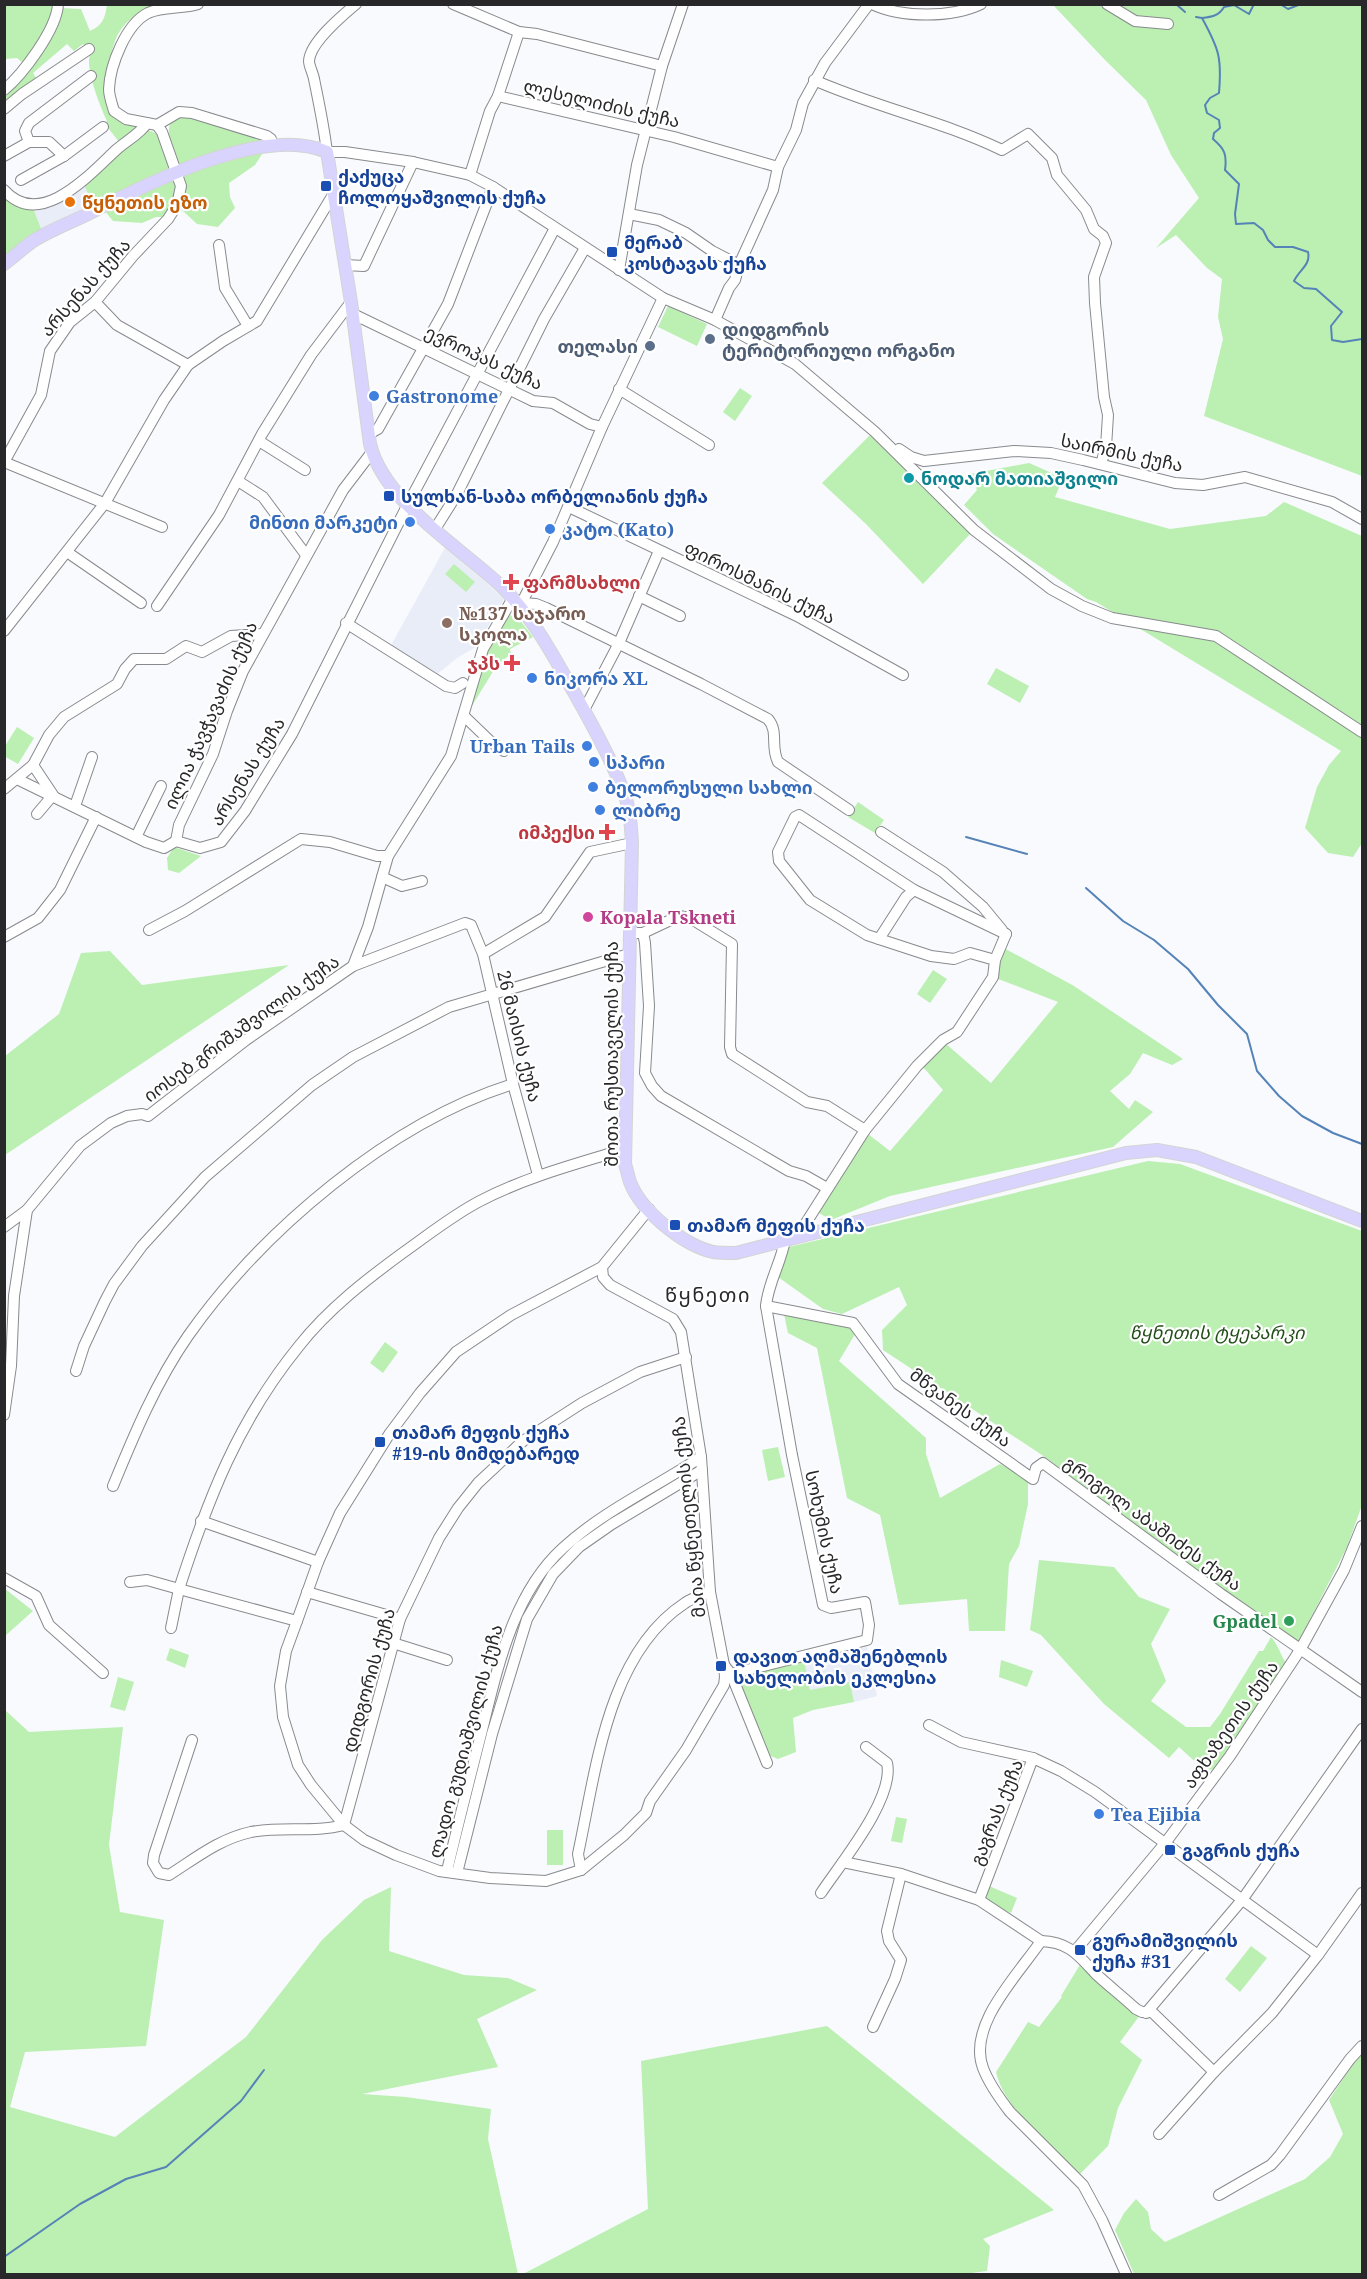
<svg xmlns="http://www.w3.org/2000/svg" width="1367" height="2279" font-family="'Noto Serif','Noto Sans Georgian',serif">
  <rect width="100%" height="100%" fill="#f8fafe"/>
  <!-- built -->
  <g fill="#e9edf8">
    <path d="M84 185 93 204 42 231 33 208 71 196Z"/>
    <path d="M446 546 504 599 476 647 457 658 436 675 389 649Z"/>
    <path d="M867 1647 877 1696 854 1702 850 1682 810 1690 804 1660Z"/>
  </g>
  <!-- green -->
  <g fill="#bcefb2">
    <path d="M4 5H58V15L23 63 17 58 5 59Z"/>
    <path d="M107 5H163C144 8 128 17 118 34 110 49 100 101 111 115 117 123 132 123 141 125L120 143 105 124 107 121C100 106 85 69 90 54L83 44 74 51 67 44 33 73 38 81 5 107V97L15 87 60 8 81 9 90 31C103 25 105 18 107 5Z"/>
    <path d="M1053 5H1362V476L1204 416 1223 339 1218 317 1222 279 1207 268 1176 235 1156 248 1199 198 1171 155 1146 100 1105 60Z"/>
    <path d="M178 117H190L260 138 262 142 178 165C172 150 164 135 172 119Z"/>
    <path d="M148 130 158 134 170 169 93 204 84 185 111 158Z"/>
    <path d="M264 151 255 165 229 183 230 197 235 208 218 227 197 224 182 210 164 217H156L142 223 113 221 104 210 188 173Z"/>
    <path d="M4 195 33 208 42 231 4 257Z"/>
    <path d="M668 306 707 324 697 346 658 327Z"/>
    <path d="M740 388 752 396 735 421 723 412Z"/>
    <path d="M870 435 970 534 923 584 866 524 822 483Z"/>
    <path d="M1029 463 1063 478 1055 497 1170 529 1266 516 1284 502 1362 536V843L1353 857 1328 853 1305 828 1317 787 1329 765 1341 751 1096 602 1087 599 993 534 964 505 977 490 970 474Z"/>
    <path d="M454 564 475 582 466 592 445 574Z"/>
    <path d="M510 615 519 619 533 637 510 649 511 654 497 665 470 709 485 650Z"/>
    <path d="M996 668 1029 686 1020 703 987 684Z"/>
    <path d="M17 727 34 738 18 764 4 756 5 746Z"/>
    <path d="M858 802 884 820 875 833 848 817Z"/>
    <path d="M174 847 201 856 179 873 168 870 167 858Z"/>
    <path d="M1002 947 1074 986 1183 1059 1172 1065 1143 1053 1130 1074 1110 1091 1129 1109 1135 1100 1153 1112 1113 1147 890 1196 831 1220 814 1210 868 1134 890 1151 943 1090 923 1067 945 1043 991 1083 1058 1002 993 977Z"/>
    <path d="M110 951 142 985 289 965 5 1155V1056L59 1014 81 953Z"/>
    <path d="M933 970 947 979 930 1003 917 994Z"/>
    <path d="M1148 1161 1180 1164 1362 1231V1505L1347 1547 1298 1643 1271 1625 1045 1457 883 1350 882 1330 907 1305 899 1287 842 1314 823 1309 778 1277 789 1247Z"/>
    <path d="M784 1314 849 1324 857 1331 839 1361 926 1438V1454L940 1498 1000 1464 1028 1479V1504L1019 1546 1009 1564 1005 1631H969L967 1599 899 1605 880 1515 847 1498 817 1348 788 1333Z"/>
    <path d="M385 1342 398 1352 383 1373 370 1363Z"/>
    <path d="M778 1447 785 1477 768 1481 762 1450Z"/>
    <path d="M1039 1560 1114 1567 1139 1597 1170 1609 1151 1644 1166 1681 1151 1701 1186 1727H1210L1220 1714 1259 1651H1263L1271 1637C1279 1646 1280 1654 1286 1663L1216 1770 1203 1769 1179 1747 1169 1758 1104 1704 1041 1635 1030 1630Z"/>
    <path d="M4 1588 33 1611 5 1636H4Z"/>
    <path d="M170 1648 189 1655 185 1668 166 1660Z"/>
    <path d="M804 1660 810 1690 850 1682 854 1702 813 1710 793 1718 796 1752 778 1759 768 1755 738 1676Z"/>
    <path d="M1001 1660 1033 1671 1027 1687 999 1677Z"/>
    <path d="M118 1677 134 1682 125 1711 110 1707Z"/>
    <path d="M5 1710 29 1732 123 1727 109 1845 120 1912 164 1920 146 2046 25 2052 10 2107 115 2137 246 2037 322 1940 364 1900 391 1887 389 1951 464 1975 508 1978 537 1990 477 2019 498 2067 362 2094 406 2097 491 2109 488 2139 518 2274H5Z"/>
    <path d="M896 1817 907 1819 902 1843 891 1841Z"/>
    <rect x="547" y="1830" width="16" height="35"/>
    <path d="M989 1886 1017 1898 1011 1913 992 1904 986 1898Z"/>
    <path d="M1251 1946 1267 1958 1240 1992 1225 1979Z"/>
    <path d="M1081 1963 1140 2015 1120 2042 1142 2060 1118 2108 1108 2146 1080 2174C1052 2146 1005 2111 996 2072L1028 2022 1039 2027 1062 1997 1061 1996Z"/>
    <path d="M827 2026 1054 2210 983 2239 990 2246 987 2271 963 2274H523L648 2209 641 2061Z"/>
    <path d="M1362 2054V2274H1134L1115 2230 1124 2213 1136 2199 1148 2212 1151 2229 1165 2242 1305 2179 1330 2157 1343 2134 1329 2100 1357 2058Z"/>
  </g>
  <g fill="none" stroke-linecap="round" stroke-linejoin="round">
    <!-- stream -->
    <g stroke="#5583b7" stroke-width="2">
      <path d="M1176 4 1185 12"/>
      <path d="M1280 4 1288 9 1301 4"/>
      <path d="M1196 17 1202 18C1219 49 1222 58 1219 93L1210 98 1205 105 1207 113 1219 120 1220 128 1214 133 1213 139C1225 149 1227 155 1225 170L1239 184 1235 214 1236 224 1254 223 1263 230 1268 240 1275 247H1293L1308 252C1311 265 1299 270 1294 281L1304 288 1316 289 1342 312 1331 326 1332 340 1343 342 1362 339"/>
      <path d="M1202 18C1211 17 1219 16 1224 7L1234 5 1249 14 1254 4"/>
      <path d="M966 837 1027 854"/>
      <path d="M1086 888 1123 921 1154 940 1188 969 1218 1005 1247 1034 1257 1071 1279 1096 1302 1116 1333 1133 1362 1144"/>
      <path d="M4 2257 80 2204 126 2179 166 2167 241 2101 264 2070"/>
    </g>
    <defs>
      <g id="minor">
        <path d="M198 4C183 9 163 6 148 13 126 24 110 65 109 89 109 96 112 104 114 111L126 119 157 125 179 112 192 113 267 136 271 139 272 146"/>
        <path d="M356 4C343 15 310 42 309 61 309 66 313 73 314 79 319 103 324 127 327 152H345L413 162 470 175 493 187 663 298 715 320 795 364 875 432 974 530 1051 589 1082 606 1112 618 1216 636 1362 732"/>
        <path d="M453 4 519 32 537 34 662 66"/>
        <path d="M872 4C901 18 952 18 981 4"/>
        <path d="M1107 4 1135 21 1168 24"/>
        <path d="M814 80C875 107 942 121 1002 150L1028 134 1052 158 1057 175 1086 210 1094 229 1103 236 1106 243 1094 277 1095 303 1104 397 1108 415 1106 447 1101 464"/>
        <path d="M4 90C23 74 57 29 58 4"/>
        <path d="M498 96 674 137 778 167"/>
        <path d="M4 109 22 94 89 49"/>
        <path d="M29 142 25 131 29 123 91 76"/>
        <path d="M4 156 29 142H49L64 156"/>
        <path d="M470 175 490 111 498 96 519 32"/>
        <path d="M21 180 64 156 103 127"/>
        <path d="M4 190C40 231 90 174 116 150 126 141 140 134 147 123"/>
        <path d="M629 214 659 220 686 233 712 251 739 265"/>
        <path d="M219 245 225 288 248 326"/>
        <path d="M345 265 364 266 413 162"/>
        <path d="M619 270 637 165 662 66 683 4"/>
        <path d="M95 302 117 325 188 365"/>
        <path d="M353 314 533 401 553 403 590 424 602 427"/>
        <path d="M715 320 729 288 735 280 739 265 773 190 778 167 796 130 803 103 825 63 869 4"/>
        <path d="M619 389 709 445"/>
        <path d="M369 434 378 429 448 304 493 187"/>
        <path d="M259 441 305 470"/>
        <path d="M899 449 911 457 924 461 1014 451 1051 453 1083 460 1175 483 1203 485 1245 477 1332 502 1362 519"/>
        <path d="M4 462 41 395 50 351 70 322 95 302 133 256 168 219 177 205 181 186 162 132 157 125"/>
        <path d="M4 462 162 527"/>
        <path d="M238 481 263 497 306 555"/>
        <path d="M569 507 797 616 903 675"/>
        <path d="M435 529 457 494 544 319 585 248"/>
        <path d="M67 552 141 603"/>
        <path d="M639 596 680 616"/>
        <path d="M522 603 536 604 546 608 701 684 768 719C779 732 770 746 778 762L849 810"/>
        <path d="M157 606 219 515 262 434 311 355 351 302"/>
        <path d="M520 606 553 542 602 427 663 298"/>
        <path d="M346 623 446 686 455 688 463 683"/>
        <path d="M4 631 105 503 164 400 188 365 223 341 257 321 334 193"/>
        <path d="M584 710 619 643 659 551"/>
        <path d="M464 716 490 741 504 751"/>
        <path d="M33 765 53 795 37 814"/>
        <path d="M17 779 146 842 164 848 176 841 200 848 221 842 245 811 292 734 408 504 555 228"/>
        <path d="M4 789 33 765 49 735 64 717 117 684 125 669 134 659H166L186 646 202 652 231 636 262 634"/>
        <path d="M75 806 92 757"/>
        <path d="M881 832 943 872 983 907 1002 930"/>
        <path d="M136 837 161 786"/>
        <path d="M176 841 179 825 213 754 227 711 243 671 343 490 372 452"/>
        <path d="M382 877 402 886 422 881"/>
        <path d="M149 930 185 911 301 839 330 842 377 856H388"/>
        <path d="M630 933H643L645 943 649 1006 645 1073 652 1086 661 1096 789 1171 806 1176 827 1188"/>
        <path d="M643 933 679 916 690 918 732 944 730 1047 732 1054 807 1102 827 1106 865 1130"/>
        <path d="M4 937 38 918 60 890 96 817"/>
        <path d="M879 939 906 897 914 890"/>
        <path d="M483 954 545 917 590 852 632 843"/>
        <path d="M995 960 970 953 954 959 931 956 879 939 867 935 810 900 779 861 778 852 795 817 799 815 914 890 1006 934"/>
        <path d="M353 966 465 923 471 925 483 954 513 1084 538 1175"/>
        <path d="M4 1227 27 1210"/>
        <path d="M797 1237 865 1130 917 1066 943 1040 957 1032 993 977 995 960 1006 934"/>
        <path d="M602 1267 603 1277 610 1285 673 1319 681 1332 701 1457 710 1592 724 1665 725 1677 724 1685 686 1750 650 1801 646 1813 624 1835 581 1870 546 1881 490 1878 439 1871 396 1855 364 1840 344 1825 311 1785 298 1765 283 1717 280 1686 286 1651 297 1621 318 1562 340 1513 390 1433 420 1393 456 1352 511 1315 602 1267 649 1209"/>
        <path d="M766 1306 853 1323 898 1384 1033 1479 1036 1468 1043 1463 1221 1594 1362 1692"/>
        <path d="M76 1371 84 1346 105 1301 114 1284 142 1246 205 1177 312 1085 353 1057 449 1007 629 954"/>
        <path d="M4 1415 11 1366 14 1296 27 1210 80 1146 111 1123 127 1116 142 1114 148 1116 246 1040 353 966 368 927 388 856 451 756 483 649 513 598"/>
        <path d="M113 1486C134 1435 156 1382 188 1336 262 1231 390 1122 513 1084"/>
        <path d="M201 1521 318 1562"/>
        <path d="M4 1578 36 1596 49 1625 103 1673"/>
        <path d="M130 1582 147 1580 179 1589 171 1628"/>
        <path d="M307 1592 400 1619"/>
        <path d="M297 1621 179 1589C208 1499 238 1421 299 1346 328 1309 367 1279 404 1252 428 1235 453 1215 480 1201 526 1177 576 1164 625 1149"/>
        <path d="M393 1643 447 1660"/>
        <path d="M724 1665 731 1674 867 1640 869 1625 865 1602 831 1608 823 1605 792 1455 766 1306C768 1283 781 1263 785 1240"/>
        <path d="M731 1674 767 1763"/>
        <path d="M929 1725 961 1742 1033 1758"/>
        <path d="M192 1740 154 1855 153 1863 159 1873 169 1875C196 1858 219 1839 251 1832 282 1826 314 1833 344 1825L400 1619 439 1538 458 1508 478 1483 523 1441 582 1403 640 1372 686 1357"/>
        <path d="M843 1862 901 1874 979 1900 1041 1941"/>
        <path d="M581 1870 578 1854C596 1771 607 1654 685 1603 692 1598 702 1595 710 1592"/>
        <path d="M447 1871C457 1828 468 1785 479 1742 496 1676 510 1596 563 1548 603 1511 656 1487 701 1457"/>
        <path d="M457 1873 492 1734 527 1619 553 1574 579 1547 612 1524 702 1470"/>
        <path d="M821 1893C841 1863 895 1798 887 1763L866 1747"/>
        <path d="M979 1900 1033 1758 1061 1771 1095 1792 1318 1955"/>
        <path d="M1041 1941C1018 1975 967 2025 983 2068 989 2084 1000 2099 1010 2112L1083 2185 1102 2220 1126 2274"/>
        <path d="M1041 1941C1069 1942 1078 1955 1096 1974 1109 1986 1123 1997 1136 2009L1142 2012H1152L1214 2072"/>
        <path d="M1075 1951 1166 1842 1230 1756 1300 1650 1344 1570 1362 1526"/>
        <path d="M1146 2013 1242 1900 1362 1729"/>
        <path d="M873 2027 895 1979 901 1960 889 1941 887 1931 901 1874"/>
        <path d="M1159 2134 1214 2072 1272 2013 1318 1955 1362 1893"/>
        <path d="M1219 2195 1271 2165 1280 2155 1350 2059 1362 2046"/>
      </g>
      <path id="major" d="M4 264C14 257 23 248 33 241 49 231 69 223 86 215 144 185 263 124 327 152L351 302 370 444C384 502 459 546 501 586 532 616 550 650 571 687 590 721 610 756 624 793 630 809 631 826 632 843L625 1164C627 1170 628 1176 630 1182 641 1211 683 1245 713 1252 720 1253 728 1253 736 1253L1126 1153 1157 1150 1196 1157 1362 1221"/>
    </defs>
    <!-- minor casing -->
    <use href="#minor" stroke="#888a8d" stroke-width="12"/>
    <!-- major casing -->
    <use href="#major" stroke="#d4d4d4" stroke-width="14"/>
    <!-- minor -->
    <use href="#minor" stroke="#fff" stroke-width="10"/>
    <!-- major -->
    <use href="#major" stroke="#d8d4fd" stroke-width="12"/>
  </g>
  <!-- markers -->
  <g fill="#1a4fb4" stroke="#fff" stroke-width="2">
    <rect x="320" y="180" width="12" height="12" rx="3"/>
    <rect x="606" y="246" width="12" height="12" rx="3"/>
    <rect x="383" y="490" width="12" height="12" rx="3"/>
    <rect x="669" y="1219" width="12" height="12" rx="3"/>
    <rect x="374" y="1436" width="12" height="12" rx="3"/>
    <rect x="715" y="1660" width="12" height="12" rx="3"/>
    <rect x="1164" y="1844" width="12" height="12" rx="3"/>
    <rect x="1074" y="1944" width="12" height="12" rx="3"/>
  </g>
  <circle fill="#e8710a" stroke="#fff" stroke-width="2" cx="70" cy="202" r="6"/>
  <g fill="#5c6f8a" stroke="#fff" stroke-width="2">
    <circle cx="710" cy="339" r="6"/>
    <circle cx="650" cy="346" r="6"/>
  </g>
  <g fill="#3f7fe0" stroke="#fff" stroke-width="2">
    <circle cx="374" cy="396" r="6"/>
    <circle cx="410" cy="522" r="6"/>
    <circle cx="550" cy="529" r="6"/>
    <circle cx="532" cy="678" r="6"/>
    <circle cx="587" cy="746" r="6"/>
    <circle cx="594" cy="762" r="6"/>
    <circle cx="593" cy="787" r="6"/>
    <circle cx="600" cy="810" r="6"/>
    <circle cx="1099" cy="1814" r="6"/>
  </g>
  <circle fill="#0f9aa8" stroke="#fff" stroke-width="2" cx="909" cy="478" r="6"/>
  <g fill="#e0444e" stroke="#fff" stroke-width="2">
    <path d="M508 573h6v6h6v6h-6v6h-6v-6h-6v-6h6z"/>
    <path d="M509 654h6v6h6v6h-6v6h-6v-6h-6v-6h6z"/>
    <path d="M604 823h6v6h6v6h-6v6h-6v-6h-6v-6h6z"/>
  </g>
  <circle fill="#8d6e63" stroke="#fff" stroke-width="2" cx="447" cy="623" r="6"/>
  <circle fill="#d1479c" stroke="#fff" stroke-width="2" cx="588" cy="917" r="6"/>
  <circle fill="#2e9e5b" stroke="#fff" stroke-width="2" cx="1289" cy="1621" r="6"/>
  <g text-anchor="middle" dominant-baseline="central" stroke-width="4.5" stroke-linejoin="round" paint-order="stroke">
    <!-- street labels -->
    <g font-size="18" fill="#28282a" stroke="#fff">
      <text transform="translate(602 103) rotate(13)">ლესელიძის ქუჩა</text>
      <text transform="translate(85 287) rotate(-48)">არსენას ქუჩა</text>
      <text transform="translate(484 357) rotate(25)">ევროპას ქუჩა</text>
      <text transform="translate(1122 452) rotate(12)">საირმის ქუჩა</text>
      <text transform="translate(760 582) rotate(26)">ფიროსმანის ქუჩა</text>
      <text transform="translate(210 715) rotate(-66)">ილია ჭავჭავაძის ქუჩა</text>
      <text transform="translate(247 771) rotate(-58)">არსენას ქუჩა</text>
      <text transform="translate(241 1028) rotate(-36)">იოსებ გრიშაშვილის ქუჩა</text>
      <text transform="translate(520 1036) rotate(76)">26 მაისის ქუჩა</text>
      <text transform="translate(611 1054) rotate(-90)">შოთა რუსთაველის ქუჩა</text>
      <text transform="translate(961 1407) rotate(36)">მწვანეს ქუჩა</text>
      <text transform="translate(688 1517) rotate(-96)">მაია წყნეთელის ქუჩა</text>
      <text transform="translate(1153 1523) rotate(36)">გრიგოლ აბაშიძეს ქუჩა</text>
      <text transform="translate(825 1532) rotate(78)">სოხუმის ქუჩა</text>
      <text transform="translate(368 1680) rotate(-74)">დიდგორის ქუჩა</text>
      <text transform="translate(1230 1724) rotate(-55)">აფხაზეთის ქუჩა</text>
      <text transform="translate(465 1741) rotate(-75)">ლადო გუდიაშვილის ქუჩა</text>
      <text transform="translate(996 1812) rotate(-68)">გაგრას ქუჩა</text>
    </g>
    <!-- transit labels -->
    <g font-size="18" font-weight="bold" fill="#164399" stroke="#fff" text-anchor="start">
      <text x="338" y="176">ქაქუცა<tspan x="338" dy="21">ჩოლოყაშვილის ქუჩა</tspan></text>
      <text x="624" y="242">მერაბ<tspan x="624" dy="21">კოსტავას ქუჩა</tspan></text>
      <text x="401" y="496">სულხან-საბა ორბელიანის ქუჩა</text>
      <text x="687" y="1225">თამარ მეფის ქუჩა</text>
      <text x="392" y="1432">თამარ მეფის ქუჩა<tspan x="392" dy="21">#19-ის მიმდებარედ</tspan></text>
      <text x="733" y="1656">დავით აღმაშენებლის<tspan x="733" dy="21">სახელობის ეკლესია</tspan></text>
      <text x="1182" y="1850">გაგრის ქუჩა</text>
      <text x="1092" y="1940">გურამიშვილის<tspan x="1092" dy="21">ქუჩა #31</tspan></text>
    </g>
    <!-- food labels -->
    <g font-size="18" font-weight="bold" fill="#c56008" stroke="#fff" text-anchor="start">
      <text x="82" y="202">წყნეთის ეზო</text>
    </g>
    <!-- service labels -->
    <g font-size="18" font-weight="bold" fill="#4e5e75" stroke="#fff" text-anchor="start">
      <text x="722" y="329">დიდგორის<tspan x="722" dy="21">ტერიტორიული ორგანო</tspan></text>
      <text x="638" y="346" text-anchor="end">თელასი</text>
    </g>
    <!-- shop labels -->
    <g font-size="18" font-weight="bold" fill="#366cbe" stroke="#fff" text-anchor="start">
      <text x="386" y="396">Gastronome</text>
      <text x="398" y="522" text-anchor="end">მინთი მარკეტი</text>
      <text x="562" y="529">კატო (Kato)</text>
      <text x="544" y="678">ნიკორა XL</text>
      <text x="575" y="746" text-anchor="end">Urban Tails</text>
      <text x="606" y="762">სპარი</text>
      <text x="605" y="787">ბელორუსული სახლი</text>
      <text x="612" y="810">ლიბრე</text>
      <text x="1111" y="1814">Tea Ejibia</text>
    </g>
    <!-- culture labels -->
    <g font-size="18" font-weight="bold" fill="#0d838f" stroke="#fff" text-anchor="start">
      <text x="921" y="478">ნოდარ მათიაშვილი</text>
    </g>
    <!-- health labels -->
    <g font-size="18" font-weight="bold" fill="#be3a42" stroke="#fff" text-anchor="end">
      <text x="523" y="582" text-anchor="start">ფარმსახლი</text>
      <text x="500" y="663">ჯპს</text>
      <text x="595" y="832">იმპექსი</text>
    </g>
    <!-- education labels -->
    <g font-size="18" font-weight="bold" fill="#785e54" stroke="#fff" text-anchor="start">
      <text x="459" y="613">№137 საჯარო<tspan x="459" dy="21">სკოლა</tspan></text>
    </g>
    <!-- hotel labels -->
    <g font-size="18" font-weight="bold" fill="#b23c85" stroke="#fff" text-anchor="start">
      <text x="600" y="917">Kopala Tskneti</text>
    </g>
    <!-- park labels -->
    <g font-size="18" font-style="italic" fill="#234e19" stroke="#fff">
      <text x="1217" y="1332">წყნეთის ტყეპარკი</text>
    </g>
    <!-- leisure labels -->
    <g font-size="18" font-weight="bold" fill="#27864d" stroke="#fff" text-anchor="end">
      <text x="1277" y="1621">Gpadel</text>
    </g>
    <!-- neighbourhood labels -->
    <g font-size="20" letter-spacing="1.5" fill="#28282a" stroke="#fff">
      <text x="708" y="1294">წყნეთი</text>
    </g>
  </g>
  <!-- border -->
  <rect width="1367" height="2279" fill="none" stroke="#28282a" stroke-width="12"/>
</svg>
